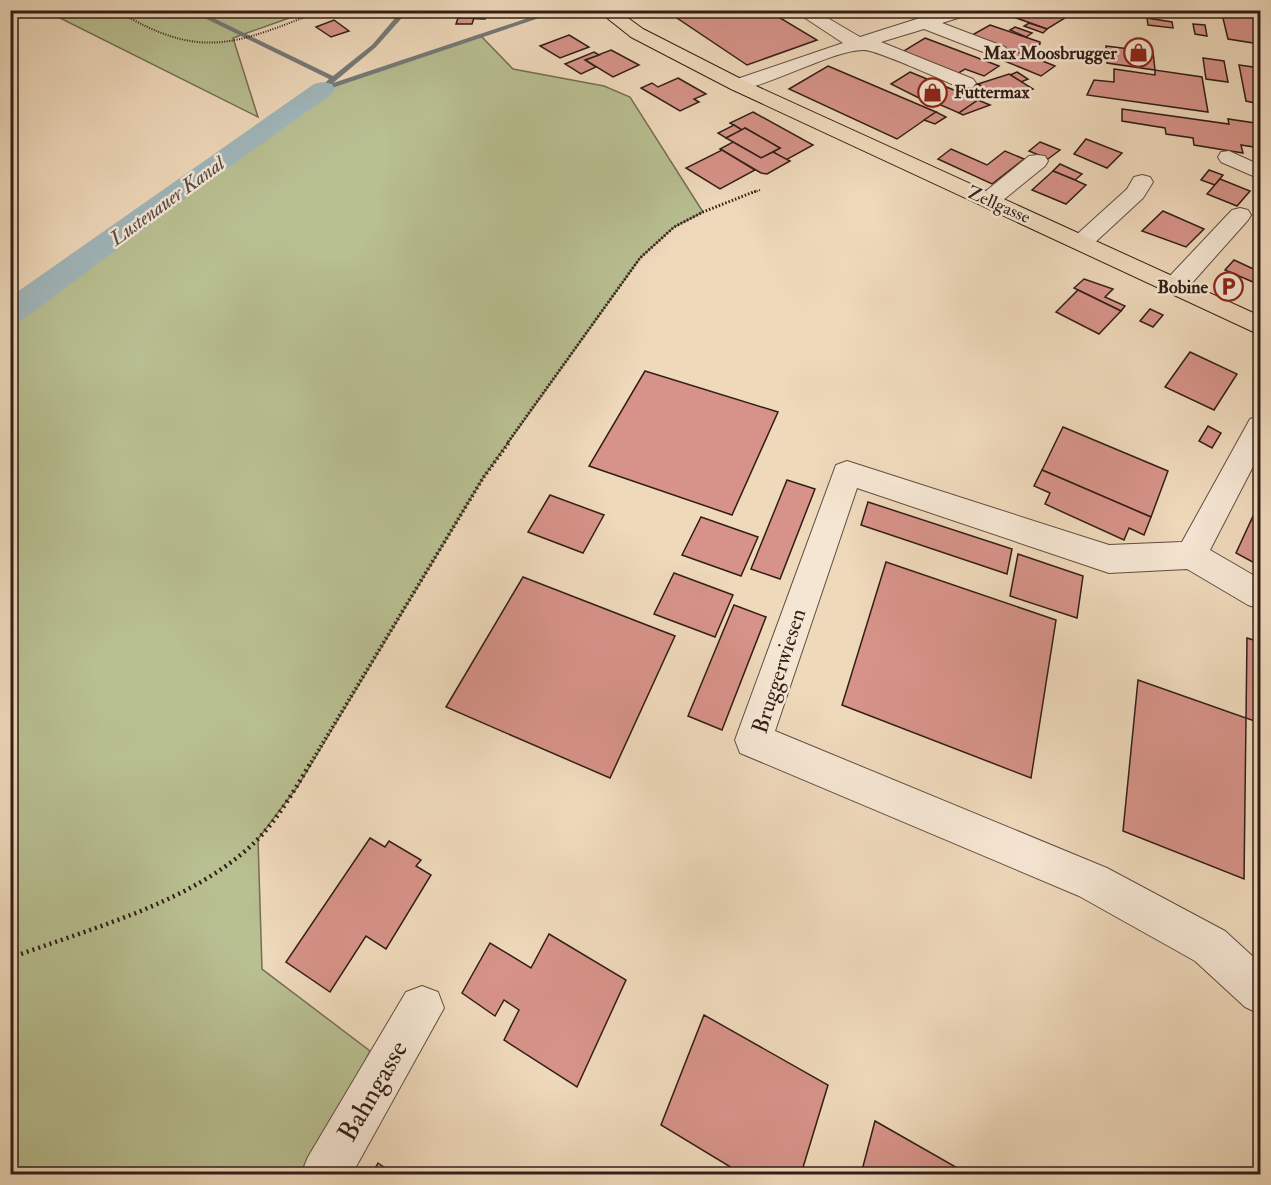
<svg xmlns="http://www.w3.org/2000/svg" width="1271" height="1185" font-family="'IM FELL Double Pica',serif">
  <rect width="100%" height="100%" fill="#efd9bb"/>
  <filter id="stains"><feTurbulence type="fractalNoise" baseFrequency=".00333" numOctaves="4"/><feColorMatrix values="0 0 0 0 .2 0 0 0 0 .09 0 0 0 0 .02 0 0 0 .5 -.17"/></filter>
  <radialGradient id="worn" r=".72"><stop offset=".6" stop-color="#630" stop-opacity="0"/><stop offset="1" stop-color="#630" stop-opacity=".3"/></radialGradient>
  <!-- green -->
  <g fill="#b8bf91" stroke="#756e54" stroke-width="1.5">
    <path d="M46 11H309L233 38 258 117Z"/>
    <path d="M480 35 513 69 604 86 630 97 703 212 674 227 640 258 483 478 298 786 258 839 262 969 370 1051 310 1174H11L10 316 323 89Z"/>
  </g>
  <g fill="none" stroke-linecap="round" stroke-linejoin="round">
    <!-- stream -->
    <path fill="#747a7a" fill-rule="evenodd" d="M188 10H197L333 76 372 45 402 10H409L376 47 333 83 552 10H563L323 91 319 89 326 86 324 84 329 79Z"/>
    <!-- canal -->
    <path fill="#a0b7bc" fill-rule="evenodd" d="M323 82 332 84 335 89 332 94 199 188 21 321 10 324V297L314 84Z"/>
  </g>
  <!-- building -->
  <g fill="#d79389" stroke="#321e17" stroke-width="1.5">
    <path d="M461 10H488L485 19 458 18Z"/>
    <path d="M665 10H767L817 40 747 65Z"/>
    <path d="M1015 10H1058L1070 15 1047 29 1008 15Z"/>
    <path d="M1221 10H1260V44L1228 39Z"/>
    <path d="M458 18H474L472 24H456Z"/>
    <path d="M1147 18 1172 22 1173 28 1148 25Z"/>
    <path d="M334 20 349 31 331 37 316 27Z"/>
    <path d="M1029 23 1047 29 1043 33 1024 26Z"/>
    <path d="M1193 24 1205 25 1207 36 1195 34Z"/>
    <path d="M990 25 1040 42V44L1021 54 976 37 974 34Z"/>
    <path d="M1015 27 1032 33 1026 37 1010 30Z"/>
    <path d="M569 35 589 47 560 58 540 46Z"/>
    <path d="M925 38 999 66 984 76 965 69 957 74 902 52Z"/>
    <path d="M1106 46 1153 52 1155 70 1107 63Z"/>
    <path d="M611 50 639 65 613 77 585 60Z"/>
    <path d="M1012 51 1025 54 1055 66 1041 76 1000 59Z"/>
    <path d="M594 52 599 55 585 60 596 67 581 74 565 64Z"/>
    <path d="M1203 58 1224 61 1228 82 1206 79Z"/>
    <path d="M1239 65 1260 68V104L1246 101Z"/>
    <path d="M828 66 936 112 897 139 789 89Z"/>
    <path d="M1114 69 1155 75V70L1202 77 1208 112 1087 95 1094 80 1114 82Z"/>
    <path d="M910 72 978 100 959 113 927 99 925 101 891 84Z"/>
    <path d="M1017 72 1028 79 1021 82 1010 75Z"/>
    <path d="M1009 74 1033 89 1002 99 978 84Z"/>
    <path d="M678 78 706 94 694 99 699 102 680 111 641 88 652 83 658 87Z"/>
    <path d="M978 84 991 92 978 97 965 89Z"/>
    <path d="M978 100 990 105 963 115 959 113Z"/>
    <path d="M1122 109 1229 124 1228 119 1255 123 1260 148 1241 145 1243 153 1194 145 1193 138 1166 134 1165 128 1122 121Z"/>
    <path d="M753 112 813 145 786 160 773 152 780 148 745 128 742 130 730 123Z"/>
    <path d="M936 112 946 117 935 124 924 120Z"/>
    <path d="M734 125 742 130 726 138 718 133Z"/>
    <path d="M745 128 780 148 761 158 726 138Z"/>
    <path d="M1086 139 1122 153 1107 168 1074 154Z"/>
    <path d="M733 142 761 158 773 152 790 161 767 174 761 173 720 149Z"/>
    <path d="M1040 142 1060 150 1048 159 1029 151Z"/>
    <path d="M951 149 987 165 1005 151 1024 159 992 184 938 159Z"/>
    <path d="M722 150 755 170 720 189 686 168Z"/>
    <path d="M1060 164 1082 174 1075 180 1053 171Z"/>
    <path d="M1209 170 1223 175 1215 185 1201 180Z"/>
    <path d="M1053 171 1075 180 1086 185 1066 204 1032 190Z"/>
    <path d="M1220 179 1250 191 1237 206 1207 194Z"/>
    <path d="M1163 211 1204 229 1186 247 1142 231Z"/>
    <path d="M1234 260 1260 272V285L1225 270Z"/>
    <path d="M1084 279 1113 289 1105 297 1125 306 1121 311 1074 288Z"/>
    <path d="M1078 290 1121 311 1099 334 1056 312Z"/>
    <path d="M1150 309 1163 315 1153 327 1140 321Z"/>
    <path d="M1190 352 1237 374 1214 410 1165 387Z"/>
    <path d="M645 371 778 412 732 515 589 466Z"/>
    <path d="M1208 426 1221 433 1212 448 1199 441Z"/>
    <path d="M1063 427 1168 471 1151 517 1042 470Z"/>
    <path d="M1042 470 1151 517 1144 535 1129 528 1124 540 1045 504 1050 493 1034 486Z"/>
    <path d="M787 480 815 489 780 579 751 569Z"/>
    <path d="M550 495 604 515 583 553 528 532Z"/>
    <path d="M1260 501V566L1236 553Z"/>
    <path d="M868 502 1012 549 1007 574 861 525Z"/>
    <path d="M701 517 758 537 741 576 682 555Z"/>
    <path d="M1018 554 1083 576 1077 618 1010 596Z"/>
    <path d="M886 562 1056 620 1031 778 842 705Z"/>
    <path d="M674 573 733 595 715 637 654 614Z"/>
    <path d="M523 577 675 636 610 778 446 707Z"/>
    <path d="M734 605 766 617 722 730 688 716Z"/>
    <path d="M1247 638 1260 642V723L1246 718Z"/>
    <path d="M1138 680 1246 718 1244 879 1123 831Z"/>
    <path d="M370 838 385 847 389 841 421 860 416 866 431 875 386 949 366 936 330 992 286 962Z"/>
    <path d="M549 934 626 980 577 1087 504 1040 519 1010 504 1000 495 1016 462 993 490 943 531 968Z"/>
    <path d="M704 1015 828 1085 801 1174H742L661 1125Z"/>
    <path d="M875 1121 968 1174H861Z"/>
    <path d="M378 1163 394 1174H372Z"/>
  </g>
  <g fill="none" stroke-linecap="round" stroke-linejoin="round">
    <defs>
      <g id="minor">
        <path d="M793 10H814L860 37 945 10H973L971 14 942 23 1005 47 1007 51 1005 55H991L924 29 881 42 973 79 976 83 973 87H959C942 80 877 50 864 50 832 49 754 95 731 89L728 85 731 81 843 43Z"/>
        <path d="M1229 151 1260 165V179L1221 162 1218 157 1221 152Z"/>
        <path d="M1037 155 1045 156 1048 161 1045 166 997 205H981L978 200 981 195 1029 156Z"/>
        <path d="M1142 175 1150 177 1153 182 1143 198 1090 247 1082 249 1074 247 1070 242 1074 237 1127 189 1134 177Z"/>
        <path d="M1240 208 1248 210 1251 215 1248 220 1184 292 1175 294 1166 292 1163 286 1166 280 1232 210Z"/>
        <path d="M1260 416V453L1210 550 1260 579V609L1248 605 1187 569 1109 573 857 488 775 731 1107 868 1225 931 1260 963V1014L1245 1007 1195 961 1079 896 740 753 735 740 836 465 847 461 1109 545 1182 542 1250 419Z"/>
        <path d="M422 986 438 992 444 1008 352 1174H301L308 1157 406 992Z"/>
      </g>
      <path id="major" d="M597 10H617L643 29 745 81 1260 316V335L731 89 631 37Z"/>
    </defs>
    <!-- minor casing -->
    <use href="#minor" stroke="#614d40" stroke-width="2"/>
    <!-- major casing -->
    <use href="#major" stroke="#321e17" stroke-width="2"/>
    <!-- path-far3 -->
    <g stroke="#321e17" stroke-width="2" stroke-dasharray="1 1.5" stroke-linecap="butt">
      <path d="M116 10C202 62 235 44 323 10"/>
      <path d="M752 193 760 190"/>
    </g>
    <!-- path-far2 -->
    <path stroke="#321e17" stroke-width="3" stroke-dasharray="1.5 2" stroke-linecap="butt" d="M508 442 640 258 674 227 703 212 756 191"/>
    <!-- path-far1 -->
    <path stroke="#321e17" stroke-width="4" stroke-dasharray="1.5 3" stroke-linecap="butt" d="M309 766 483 478 510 441"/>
    <!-- path -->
    <path stroke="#321e17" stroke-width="4.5" stroke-dasharray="2 4" stroke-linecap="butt" d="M10 958C91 928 195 902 257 840 278 819 295 789 310 764"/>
    <!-- minor -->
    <use href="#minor" fill="#f5e6d3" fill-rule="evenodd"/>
    <!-- major -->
    <use href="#major" fill="#efd9bb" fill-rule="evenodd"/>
  </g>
  <!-- icons -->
  <defs>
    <symbol id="shop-ring" viewBox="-11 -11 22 22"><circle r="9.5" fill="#f5e6d3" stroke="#8f2418" stroke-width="1.5"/><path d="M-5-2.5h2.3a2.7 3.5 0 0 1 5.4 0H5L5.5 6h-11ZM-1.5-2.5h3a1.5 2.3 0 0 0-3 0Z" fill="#8f2418"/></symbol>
    <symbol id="parking-ring" viewBox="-11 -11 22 22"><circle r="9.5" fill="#f5e6d3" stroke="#8f2418" stroke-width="1.5"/><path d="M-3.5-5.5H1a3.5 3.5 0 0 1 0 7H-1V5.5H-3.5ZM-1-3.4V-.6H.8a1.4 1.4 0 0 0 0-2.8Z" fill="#8f2418"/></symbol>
  </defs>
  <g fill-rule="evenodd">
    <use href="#shop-ring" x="1122" y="36" width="33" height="33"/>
    <use href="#shop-ring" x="916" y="76" width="33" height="33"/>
    <use href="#parking-ring" x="1212" y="270" width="33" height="33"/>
  </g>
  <g text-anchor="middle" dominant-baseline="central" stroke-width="5" stroke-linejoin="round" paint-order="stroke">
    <!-- far-poi labels -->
    <g font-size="18" font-weight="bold" fill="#321e17" stroke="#f5e6d3" text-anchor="end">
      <text x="1117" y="53">Max Moosbrugger</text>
      <text x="954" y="92" text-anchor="start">Futtermax</text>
      <text x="1208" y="287">Bobine</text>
    </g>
    <!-- far-street labels -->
    <g font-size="18" fill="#321e17" stroke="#f5e6d3">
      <text transform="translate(999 205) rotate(24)">Zellgasse</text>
    </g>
    <!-- far-water labels -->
    <g font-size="20" font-style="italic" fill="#534c49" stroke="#f5e6d3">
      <text transform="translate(167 201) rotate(-36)">Lustenauer Kanal</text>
    </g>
    <!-- street labels -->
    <g font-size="22" fill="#321e17" stroke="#f5e6d3">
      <text transform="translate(779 671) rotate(-72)">Bruggerwiesen</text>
    </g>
    <!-- near-street labels -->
    <g font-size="27" fill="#321e17" stroke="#f5e6d3">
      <text transform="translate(373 1091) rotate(-60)">Bahngasse</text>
    </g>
  </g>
  <!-- margin -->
  <rect width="1271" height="1185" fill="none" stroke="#efd9bb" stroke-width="36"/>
  <rect x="12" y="12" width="1247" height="1161" fill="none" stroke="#321e17" stroke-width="3"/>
  <rect x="18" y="18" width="1235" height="1149" fill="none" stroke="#321e17" stroke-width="1.5"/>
  <rect width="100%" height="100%" filter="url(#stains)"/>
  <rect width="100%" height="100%" fill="url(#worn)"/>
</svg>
